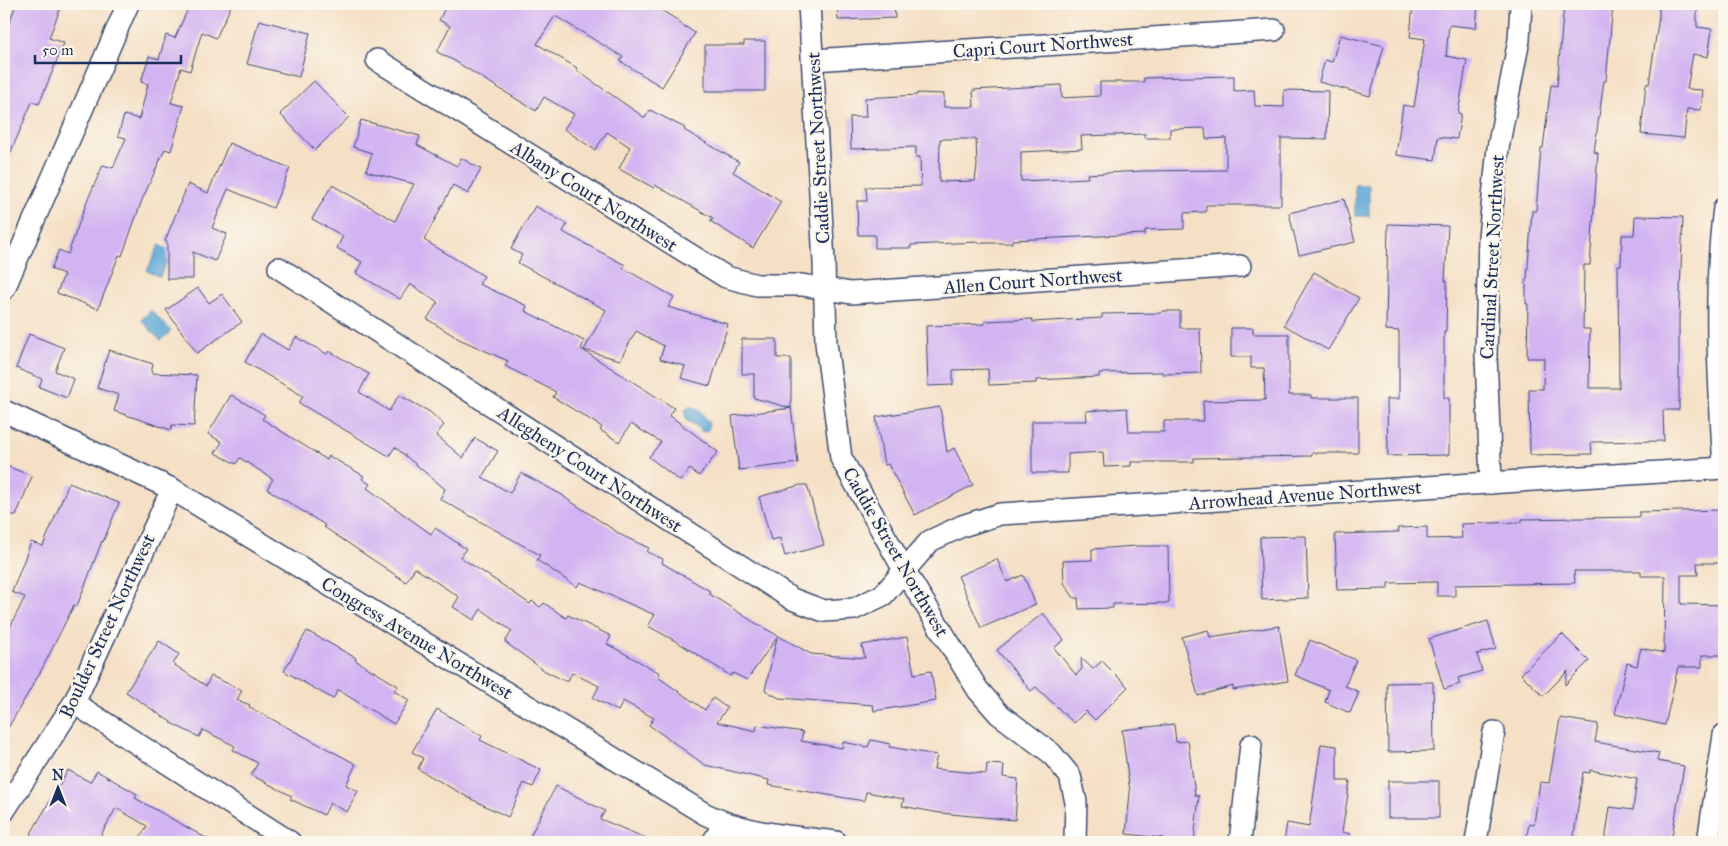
<svg xmlns="http://www.w3.org/2000/svg" width="1728" height="846" font-family="'IM FELL Great Primer',serif">
  <rect width="100%" height="100%" fill="#fbf7ec"/>
  <filter id="ink" filterUnits="userSpaceOnUse"><feTurbulence type="fractalNoise" baseFrequency=".02" numOctaves="2"/><feDisplacementMap in="SourceGraphic" scale="10" xChannelSelector="R" yChannelSelector="G"/><feConvolveMatrix kernelMatrix="1 2 1 2 8 2 1 2 1" color-interpolation-filters="sRGB"/></filter>
  <filter id="wash" filterUnits="userSpaceOnUse"><feTurbulence type="fractalNoise" baseFrequency=".0096" numOctaves="4" result="noise"/><feDisplacementMap in="SourceGraphic" scale="20" xChannelSelector="R" yChannelSelector="G"/><feGaussianBlur stdDeviation="1.12" result="paint"/><feColorMatrix in="noise" values="0 0 0 0 0 0 0 0 0 0 0 0 0 0 0 0 0 1.4 0 .05"/><feComposite in="paint" operator="in"/></filter>
  <g filter="url(#wash)">
    <rect width="100%" height="100%" fill="#f5e0c6"/>
    <!-- water -->
    <g fill="#5ea8d6" stroke="#3c6c9a">
      <rect x="1355" y="185" width="14" height="31"/>
      <path d="M159 245 171 251 160 277 147 271Z"/>
      <path d="M151 310 171 331 161 341 141 320Z"/>
      <path d="M690 407C701 408 704 417 709 424L708 430 702 432 695 425 686 420 685 410Z"/>
    </g>
    <g id="blocks">
      <!-- building -->
      <g fill="#d3b4f2" fill-rule="evenodd">
        <path d="M16 4H62L49 38 64 43 39 104 32 102 4 168V38Z"/>
        <path d="M190 4H232L216 38 202 32 190 71 181 68 171 103 184 106 171 151 165 149 142 200 122 256 119 255 98 309 57 293 64 274 51 269 59 250 68 254 87 201 103 165 113 168 126 138 118 136 124 115 139 119 148 84 141 82 149 56 159 59 166 35 175 38Z"/>
        <path d="M447 4H651L679 21 678 22 695 33 662 87 620 61 623 57 555 16 537 44 577 68 576 70 645 118 650 110 685 128 684 130 739 162 733 172 781 202 753 248 710 221 713 218 655 185 654 188 619 169 630 147 607 132 595 150 564 129 574 114 544 97 536 111 453 60 437 52 450 26 439 20Z"/>
        <path d="M837 4H894L895 18 838 20Z"/>
        <path d="M1413 4H1478L1476 28 1449 25 1446 56 1467 60 1458 113 1461 114 1457 139 1438 137 1435 160 1396 155 1403 105 1414 107 1425 39 1410 37Z"/>
        <path d="M1564 4H1613L1606 81H1604L1594 152 1598 153 1590 265H1584L1583 329H1590L1589 388H1619L1618 265H1621L1622 235H1634L1635 216 1683 217 1679 318V410H1663L1664 441 1591 442 1592 454 1530 455 1529 389H1543L1544 358H1527L1528 304H1526V279H1527L1532 211H1536L1541 148H1543L1551 85 1557 86Z"/>
        <path d="M1659 4H1697V27L1712 29 1708 57 1693 54 1687 89 1703 90 1701 110 1687 109 1684 138 1641 134 1646 84H1649L1659 16Z"/>
        <path d="M259 20 310 33 299 77 247 64Z"/>
        <path d="M1340 35 1384 46 1370 96 1319 82 1325 60 1332 62Z"/>
        <path d="M744 41H765V91H705V45H744Z"/>
        <path d="M1234 76V91L1254 90 1255 106 1284 107V90L1328 91 1327 139 1281 138V205H1206V212L1184 213V229L1145 230V234L1012 240V243H978V242L911 245V248H875V235H858L857 201H867L866 187 921 186 920 157H916V147L851 149 850 117H866L865 98 917 95V93L944 94V107H974L973 90 1061 85 1062 98 1100 96V82H1144V78ZM1205 128 1206 139 1226 138V170L1142 171 1087 174 1088 178 1021 181V152L1082 149 1081 136 1145 134V138H1170V129ZM940 139H976L977 166 975 181 939 182Z"/>
        <path d="M314 81 349 117 315 150 280 114Z"/>
        <path d="M361 120 420 136 417 145 457 166 461 158 481 169 468 194 453 185 424 240 484 276 479 284 527 306 525 311 584 341 581 349 674 408 669 415 718 452 699 476 690 469 680 481 649 457 661 442 631 424 619 442 600 430 602 427 553 397 556 392 505 366 508 361 459 339 427 319 438 302 410 284 400 299 356 273 362 262 337 248 343 236 312 219 332 185 395 221 414 184 366 171 372 153 353 147Z"/>
        <path d="M229 143 290 168 273 208 228 189 212 228 227 234 215 261 193 252V279H167V242L165 241 188 184 208 193Z"/>
        <path d="M1344 199 1355 242 1299 255 1289 213Z"/>
        <path d="M535 206 567 224 563 232 625 265 623 268 674 297 668 307 728 324 710 386 681 378 685 366 660 359 664 346 636 331 620 360 584 350 606 310 518 263 522 255 511 249Z"/>
        <path d="M1388 224 1448 226 1445 281H1447L1446 332H1444V398H1449V455L1388 456 1387 399H1399V331L1386 330Z"/>
        <path d="M1314 272 1359 298 1328 350 1284 325Z"/>
        <path d="M198 288 209 303 222 294 242 322 197 353 166 310Z"/>
        <path d="M1162 311H1180V328H1200L1201 373 1163 374V372L1099 373V377L1036 380V383L989 385 988 369 953 370V385L928 386 926 326 985 324V321L1032 319 1033 322 1102 318V314L1162 313Z"/>
        <path d="M1231 328H1253V334H1289V395H1311V398H1358V453H1312V456L1194 458V462H1131V466L1104 467 1103 452 1068 454V473H1032V421H1087L1086 411 1127 408 1129 432H1164V421H1204L1203 401 1265 400 1264 368H1251V357H1231Z"/>
        <path d="M29 334 64 348 55 371 74 379 67 398 39 387 42 379 16 368Z"/>
        <path d="M261 334 288 350 296 337 327 354 329 351 369 374 359 392 389 411 399 395 430 412 444 425 436 435 463 458 475 438 498 451 482 477 510 493 521 473 564 496V497L623 536 649 548 647 552 663 559 662 563 710 591 708 593 757 624 811 654 865 658 862 645 907 637 914 674 931 671 936 701 874 711 873 705 779 698 765 690 777 637 747 680 733 673 731 676 679 643 648 626 655 615 580 582 577 587 537 560 540 555 440 499 445 489 395 447 389 456 299 403 303 396 245 362Z"/>
        <path d="M742 339H777V358H791V408L754 398V374H742Z"/>
        <path d="M109 350 153 364 151 373 197 375 194 426 172 425 171 430 114 411 119 395 97 388Z"/>
        <path d="M231 395 265 415 262 419 327 460 329 456 364 476 362 479 370 484 367 488 431 534 435 528 466 549 460 557 498 582 530 604 532 601 540 607 544 603 566 618 568 615 611 636 607 644 660 673 658 677 705 710 713 698 727 708 717 722 756 731 757 725 803 732 801 741 842 748 843 742 868 747 871 740 890 744 889 747 937 755 934 769 986 774 987 764 1004 765 1003 777 1018 779 1015 820 940 813 902 806 904 799 866 792 864 801 768 785 769 780 705 765 649 725 654 718 623 701 618 711 593 698 599 686 572 673 567 682 545 671 505 642 512 631 481 609 474 620 453 607 459 597 415 568 406 582 324 527 325 525 267 489 273 479 240 458 236 464 215 453 222 442 208 434Z"/>
        <path d="M940 407 947 452 954 448 973 485 915 515 888 464 884 465 876 417Z"/>
        <path d="M791 408 798 463 739 470 732 416Z"/>
        <path d="M4 465 32 476 16 516 4 511Z"/>
        <path d="M69 483 119 503 103 542 102 541 77 606 74 605 42 669 4 735V639L25 597 12 592 31 542 43 546Z"/>
        <path d="M800 485H807L824 545 785 556 780 538 771 540 759 497Z"/>
        <path d="M1724 510V563H1697L1698 575H1681V604L1724 605V655H1702V667H1678L1665 725 1615 714 1627 663 1637 666 1641 648 1664 653 1665 576H1641V571H1574L1575 583 1455 585V596H1437V582L1388 583V589L1337 590 1335 534 1399 532 1398 528 1427 527V539L1462 538 1461 524 1522 522V519L1639 517V512Z"/>
        <path d="M1306 536 1308 598 1262 600 1260 537Z"/>
        <path d="M1136 546H1168L1169 603 1113 604V608L1079 609 1078 598H1074L1064 583 1063 561 1092 560V549Z"/>
        <path d="M997 559 1007 582 1023 575 1034 600H1033L1036 604 981 628 958 576Z"/>
        <path d="M1043 613 1064 640 1054 648 1076 675 1082 669 1081 658 1093 669 1102 661 1128 687 1095 720 1086 711 1074 723 1036 687 1031 691 997 650Z"/>
        <path d="M1488 621 1496 649 1477 654 1482 671 1458 678 1460 684 1444 689 1429 639Z"/>
        <path d="M1279 626 1288 681 1233 690V686L1198 696 1182 637 1208 630 1210 637Z"/>
        <path d="M307 631 356 658 355 660 398 686 394 691 409 700 394 724 338 690 333 699 284 671Z"/>
        <path d="M1562 634 1589 661 1565 685 1568 671 1543 696 1521 674Z"/>
        <path d="M1310 640 1356 660 1345 686 1359 692 1350 713 1325 702 1329 690 1295 675Z"/>
        <path d="M159 641 179 654 173 664 206 686 211 676 242 690 237 700 250 705 249 707 356 764 346 785 358 791 347 812 330 803 324 815 290 799 292 796 251 775 258 763 233 750 235 746 203 730 199 737 171 723V722L126 692Z"/>
        <path d="M1433 682 1434 751 1388 752 1387 683Z"/>
        <path d="M437 709 482 736 480 740 541 770 533 787 524 783 508 817 469 798 418 769 423 758 412 752Z"/>
        <path d="M1560 718 1598 724 1595 742 1659 753 1657 761 1684 766 1671 842H1605L1610 807 1633 810 1637 779 1590 770V773L1583 772 1573 842H1526L1529 823 1534 824 1540 782 1549 783Z"/>
        <path d="M1174 724 1176 742 1188 741 1195 795 1199 796 1194 842H1162L1163 838 1126 834 1130 793 1122 730Z"/>
        <path d="M1321 744 1337 746V781H1350L1342 832 1350 834 1349 842H1284L1287 823 1309 827Z"/>
        <path d="M68 770 90 782 97 771 137 794 135 798 213 842H137L147 826 116 808 97 842H26Z"/>
        <rect x="1388" y="781" width="51" height="37"/>
        <path d="M556 786 605 811 600 819 655 842H527Z"/>
      </g>
    </g>
  </g>
  <g filter="url(#ink)">
    <use href="#blocks" fill-opacity="0" stroke="#3c4a6e" stroke-width="1"/>
    <g fill="none" stroke-linecap="round" stroke-linejoin="round">
      <defs>
        <g id="street">
          <path d="M809 4 824 262 826 343 841 458 904 570 978 690 999 714 1051 753 1070 776 1076 802 1075 842"/>
          <path d="M377 60 726 277 757 285H802L851 293 1240 266"/>
          <path d="M813 60 1274 30"/>
          <path d="M279 268 792 599 824 611 854 609 883 595 930 541 962 526 1000 514 1724 468"/>
          <path d="M4 289 128 4"/>
          <path d="M4 411 172 489 705 814C745 834 792 836 836 842"/>
          <path d="M1724 468C1719 382 1713 294 1724 208"/>
          <path d="M1491 483 1486 355 1489 237 1498 148 1519 40 1521 4"/>
          <path d="M74 703 290 842"/>
          <path d="M4 811 74 703 172 489"/>
          <path d="M713 842 724 824"/>
          <path d="M1240 842 1251 745"/>
          <path d="M1476 842 1494 732"/>
          <path d="M1708 842 1724 735"/>
        </g>
      </defs>
      <!-- street casing -->
      <use href="#street" stroke="#3c4a6e" stroke-width="24"/>
      <!-- street -->
      <use href="#street" stroke="#fff" stroke-width="21"/>
    </g>
  </g>
  <g text-anchor="middle" dominant-baseline="central" stroke-width="5" stroke-linejoin="round" paint-order="stroke">
    <!-- street labels -->
    <g font-size="19" fill="#1b2f5e" stroke="#fbf7ec">
      <text transform="translate(1043 45) rotate(-4)">Capri Court Northwest</text>
      <text transform="translate(818 148) rotate(-93)">Caddie Street Northwest</text>
      <text transform="translate(594 196) rotate(32)">Albany Court Northwest</text>
      <text transform="translate(1492 257) rotate(-87)">Cardinal Street Northwest</text>
      <text transform="translate(1033 281) rotate(-4)">Allen Court Northwest</text>
      <text transform="translate(590 469) rotate(33)">Allegheny Court Northwest</text>
      <text transform="translate(1305 495) rotate(-4)">Arrowhead Avenue Northwest</text>
      <text transform="translate(896 552) rotate(60)">Caddie Street Northwest</text>
      <text transform="translate(107 626) rotate(-65)">Boulder Street Northwest</text>
      <text transform="translate(417 638) rotate(31)">Congress Avenue Northwest</text>
    </g>
  </g>
  <!-- margin -->
  <rect width="1728" height="846" fill="none" stroke="#fbf7ec" stroke-width="20"/>
  <!-- north arrow -->
  <g transform="translate(58 788)" stroke="#fbf7ec" stroke-width="4" paint-order="stroke">
  <path d="M0-4L9 19L0 12L-9 19Z" fill="#1b2f5e"/>
  <text y="-8" font-size="14" font-weight="bold" text-anchor="middle" fill="#1b2f5e">N</text>
  </g>
  <!-- scale -->
  <path d="M35 55v8h146v-8" fill="none" stroke="#1b2f5e" stroke-width="2.5"/>
  <text x="42" y="55" font-size="15" fill="#1b2f5e" stroke="#fbf7ec" stroke-width="4" paint-order="stroke">50 m</text>
</svg>
